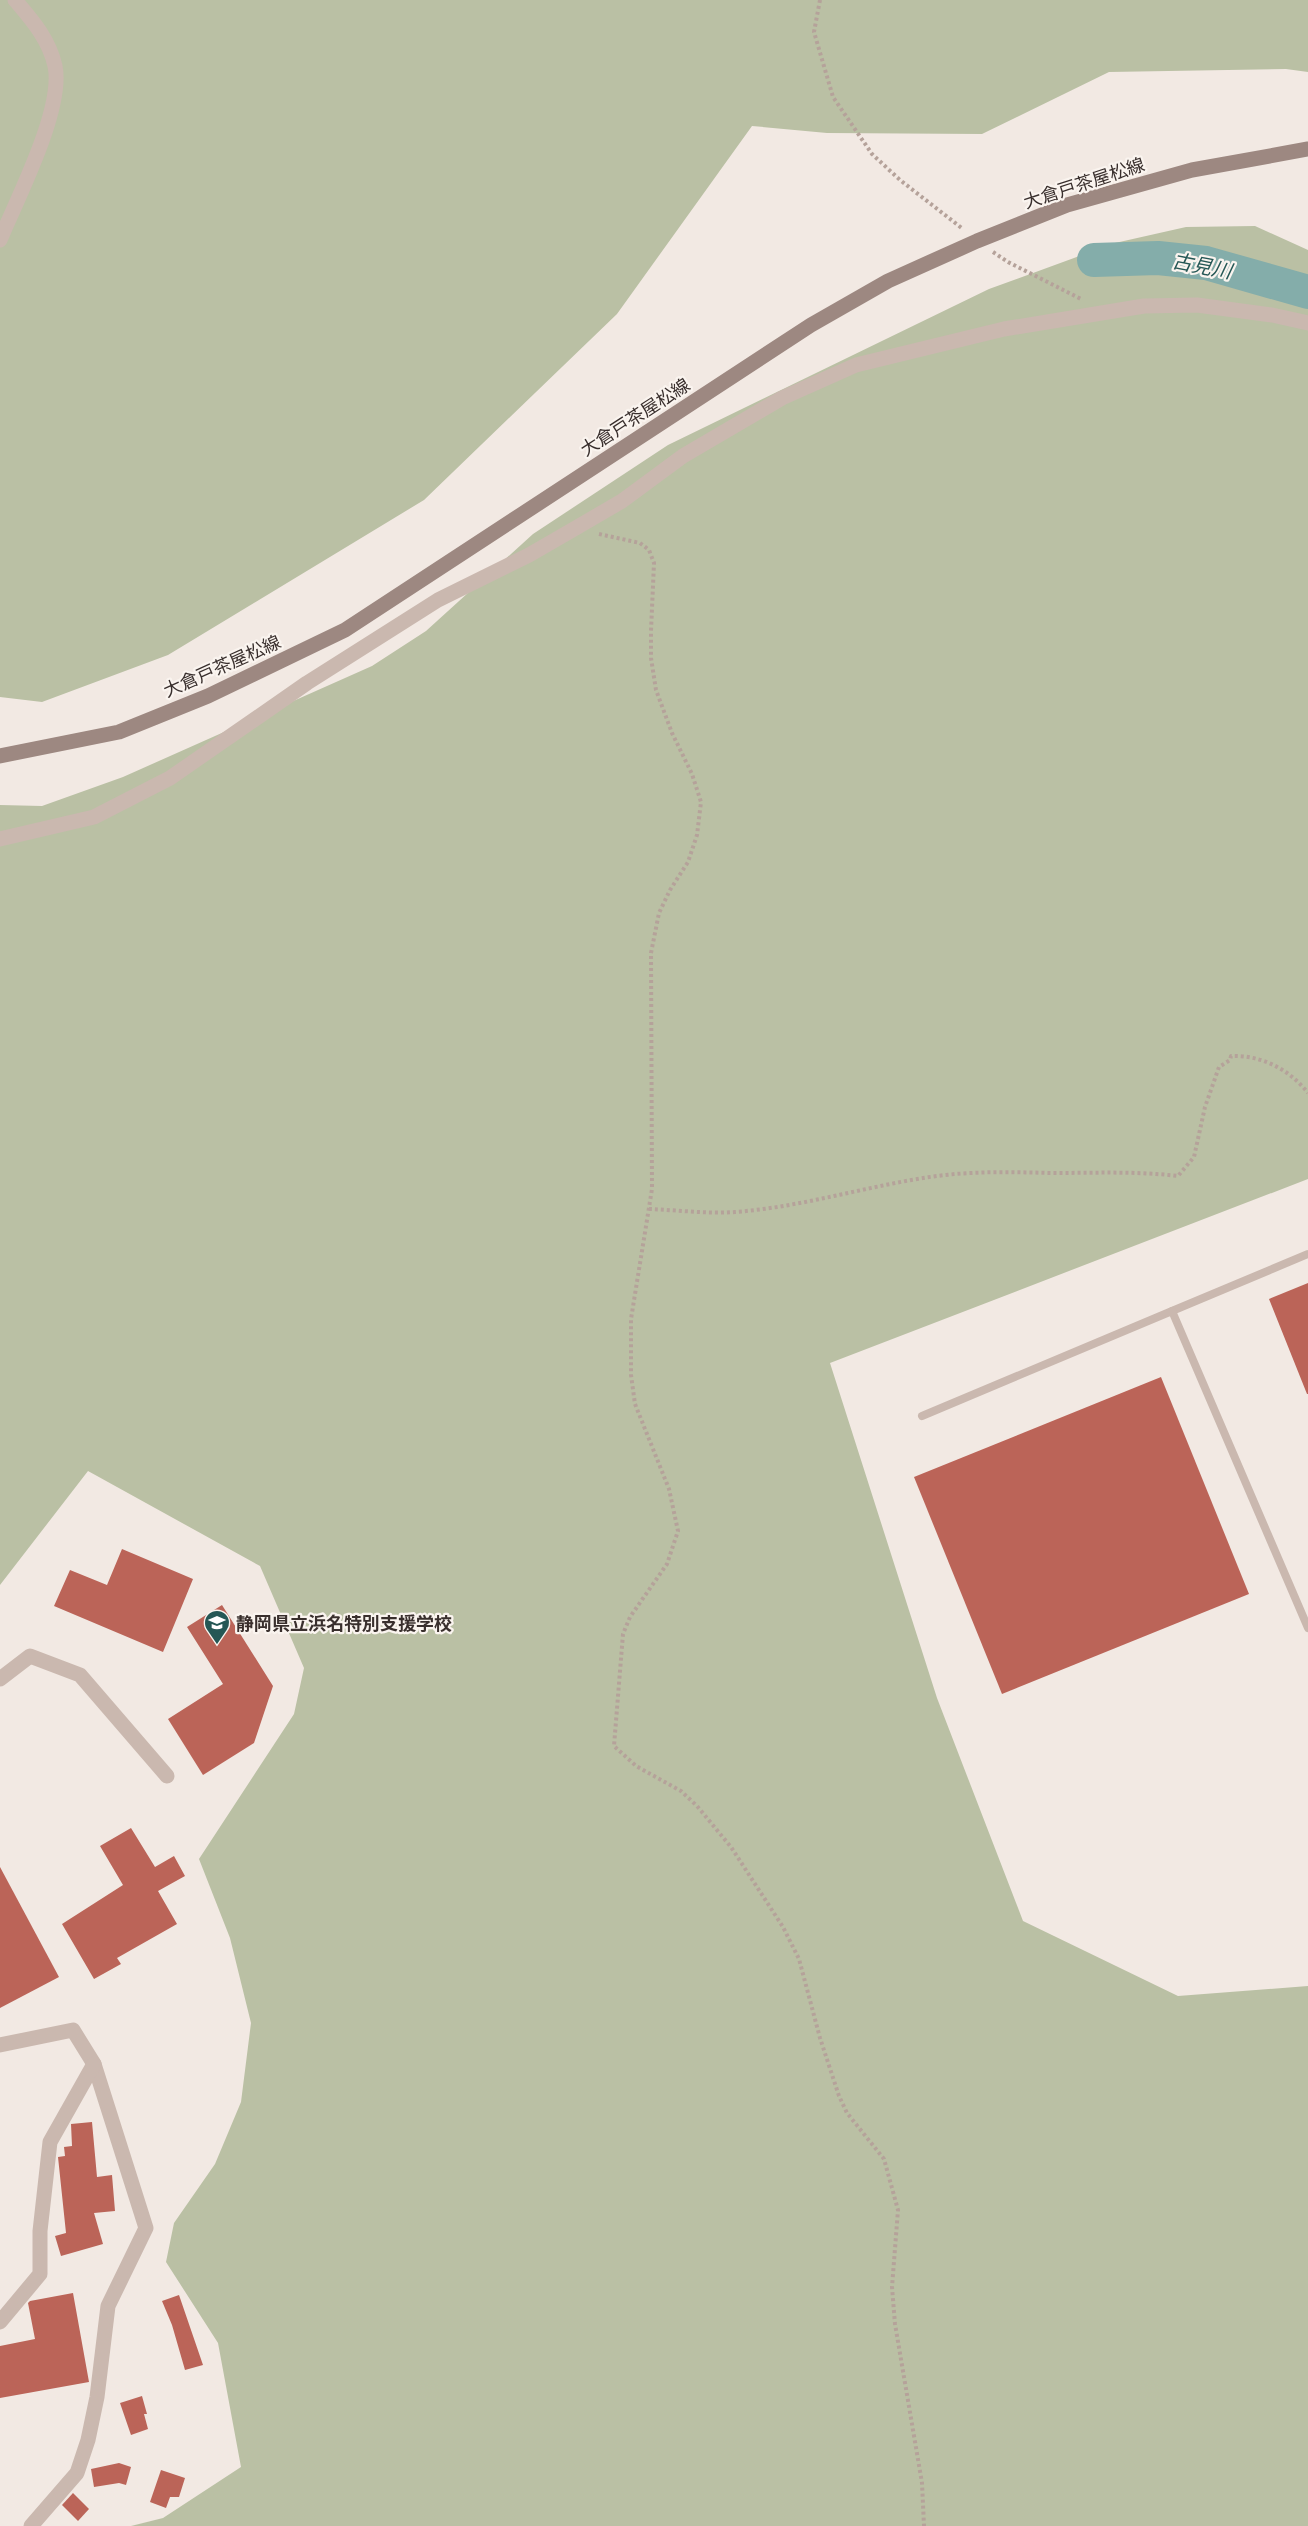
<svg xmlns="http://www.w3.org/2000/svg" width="1308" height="2526" font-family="'Roboto Condensed','Noto Sans JP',sans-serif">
  <rect width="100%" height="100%" fill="#f2e9e3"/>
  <!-- green -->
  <g fill="#bac0a4">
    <path d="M0 0H1308V72L1286 69 1109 72 982 134 827 133 752 126 617 314 424 500 168 655 42 702 0 697Z"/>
    <path d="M1255 226 1308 250V1179L830 1363 937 1698 1023 1921 1178 1996 1308 1986V2526H131L163 2518 241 2467 218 2343 166 2262 174 2223 215 2164 241 2102 251 2023 230 1938 199 1859 294 1714 304 1668 260 1566 88 1471 0 1585V805L42 806 123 777 372 666 426 631 533 534 668 445 989 289 1115 243 1186 227Z"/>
  </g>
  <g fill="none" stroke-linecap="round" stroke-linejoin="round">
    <!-- river -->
    <path stroke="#84adaa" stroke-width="34" d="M1094 260 1158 258 1206 263 1308 292"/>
  </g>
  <!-- building -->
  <g fill="#bb6458">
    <path d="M1308 1283V1394H1307L1269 1299Z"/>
    <path d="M1161 1377 1249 1594 1002 1694 914 1477Z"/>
    <path d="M122 1549 193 1579 163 1652 54 1606 70 1570 107 1585Z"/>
    <path d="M222 1605 273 1686 254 1743 203 1775 168 1719 223 1684 187 1627Z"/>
    <path d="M131 1828 155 1867 174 1856 185 1876 158 1891 177 1924 117 1958 121 1964 94 1979 62 1924 123 1885 100 1846Z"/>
    <path d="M0 1867 59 1977 0 2008Z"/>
    <path d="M92 2122 97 2177 112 2175 115 2211 94 2213 103 2244 61 2256 55 2236 66 2233 58 2157 65 2156 64 2147 72 2146 71 2124Z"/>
    <path d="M73 2293 89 2382 0 2398V2346L35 2339 28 2303 30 2301Z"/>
    <path d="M179 2295 203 2365 185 2370 172 2325 162 2301Z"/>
    <path d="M142 2396 147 2414H144L148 2429 131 2435 120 2403Z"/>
    <path d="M119 2463 131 2467 126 2485 119 2483 94 2487 91 2469Z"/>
    <path d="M161 2470 185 2478 179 2497H170L166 2508 150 2502Z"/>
    <path d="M73 2493 89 2509 78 2521 62 2505Z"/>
  </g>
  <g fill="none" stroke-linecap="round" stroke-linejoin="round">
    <!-- path -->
    <g stroke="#b5a29a" stroke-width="4" stroke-dasharray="3 3" stroke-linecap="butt">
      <path d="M820 0 814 32 833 97 872 154 900 180 963 229"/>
      <path d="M993 252 1008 262 1081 299"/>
      <path d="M599 534 640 543 649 550 654 563 651 631V658L656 690 672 733 692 774 701 802 697 835 688 862 670 890 659 913 651 953 652 1189 631 1319V1375L635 1404 669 1489 678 1531 667 1564 630 1617 623 1634 614 1746 636 1766 681 1791 697 1806 731 1847 783 1927 799 1959 820 2038 839 2096 847 2113 884 2159 898 2210 892 2287 895 2324 922 2483 924 2526"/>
      <path d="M649 1209C677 1210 707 1214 735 1212 803 1207 870 1185 937 1176 975 1171 1013 1172 1051 1173 1094 1173 1136 1171 1178 1176L1194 1157 1205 1107 1219 1067 1230 1060 1231 1056C1261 1055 1289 1069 1308 1093"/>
    </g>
    <!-- lane -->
    <g stroke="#cab8af" stroke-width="8">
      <path d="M1172 1311 1308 1254"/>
      <path d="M922 1416 1172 1311 1308 1628"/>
    </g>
    <!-- street -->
    <g stroke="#cab8af" stroke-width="15">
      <path d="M0 240C17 199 64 109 55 66 49 39 32 20 15 0"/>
      <path d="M0 839 94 817 170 778 307 683 438 600 529 555 574 529 622 501 683 456 782 398 856 365 1004 329 1144 306 1197 305 1272 315 1308 323"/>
      <path d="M0 1679 30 1656 80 1675 167 1776"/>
      <path d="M0 2045 73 2030 94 2064 146 2228 108 2306 97 2397 88 2440 77 2473 31 2526"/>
      <path d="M0 2322 40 2274V2231L50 2142 94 2064"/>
    </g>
    <!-- secondary -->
    <path stroke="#9d8881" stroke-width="15" d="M0 756 119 732 208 696 345 630 811 325 888 281 977 241 1067 205 1192 170 1308 149"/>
  </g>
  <!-- icons -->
  <defs>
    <symbol id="school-pin" viewBox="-11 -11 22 30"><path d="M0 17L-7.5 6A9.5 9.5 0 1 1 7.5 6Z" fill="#255755" stroke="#faf4ef"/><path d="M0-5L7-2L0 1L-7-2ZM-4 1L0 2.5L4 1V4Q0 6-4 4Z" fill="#fff"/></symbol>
  </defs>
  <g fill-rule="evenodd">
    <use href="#school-pin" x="202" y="1608" width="30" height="40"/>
  </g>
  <g text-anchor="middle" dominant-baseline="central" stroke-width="4.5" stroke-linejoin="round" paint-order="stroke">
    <!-- street labels -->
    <g font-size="18" fill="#392f2d" stroke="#faf4ef">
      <text transform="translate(1084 183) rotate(-18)">大倉戸茶屋松線</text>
      <text transform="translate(635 417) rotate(-33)">大倉戸茶屋松線</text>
      <text transform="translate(222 666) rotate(-24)">大倉戸茶屋松線</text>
    </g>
    <!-- poi labels -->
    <g font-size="18" font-weight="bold" fill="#392f2d" stroke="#faf4ef" text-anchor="start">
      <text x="236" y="1623">静岡県立浜名特別支援学校</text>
    </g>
    <!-- water labels -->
    <g font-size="20" font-style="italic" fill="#255755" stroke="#faf4ef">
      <text transform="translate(1202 266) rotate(11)">古見川</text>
    </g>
  </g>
</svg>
